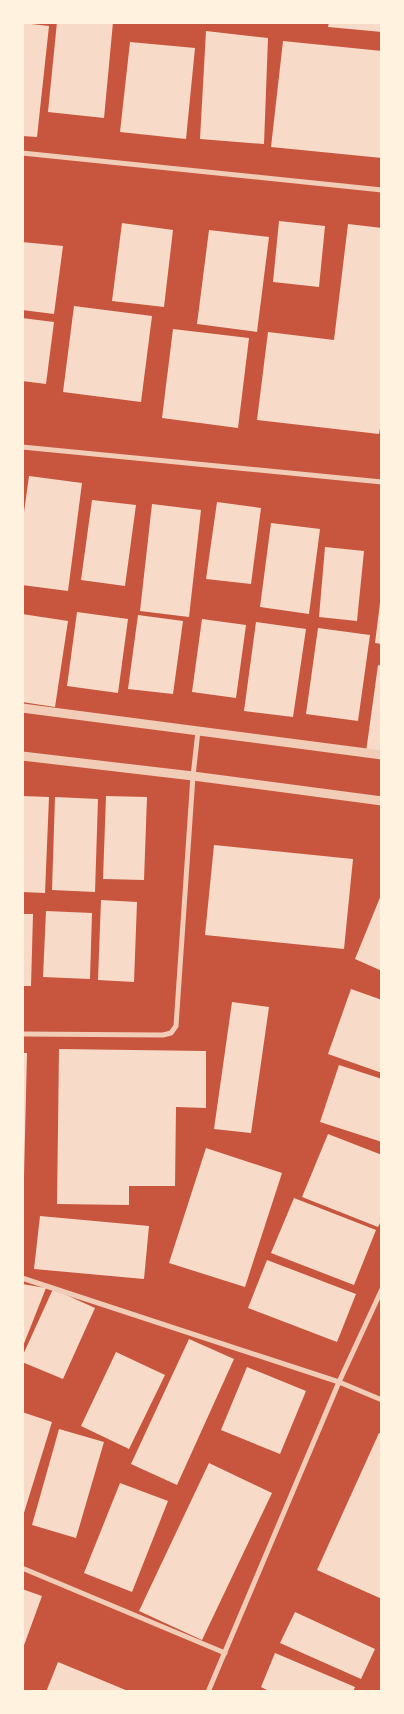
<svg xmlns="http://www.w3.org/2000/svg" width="404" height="1714" font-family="Quicksand,sans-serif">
  <rect width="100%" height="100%" fill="#c8553d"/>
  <!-- building -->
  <g fill="#f7dbc8">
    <path d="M57 22H113L104 118 48 112Z"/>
    <path d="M329 22H382V32L328 27Z"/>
    <path d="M22 23 49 26 37 137 22 136Z"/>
    <path d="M206 31 268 38 264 144 200 139Z"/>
    <path d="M283 41 382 51V158L271 147Z"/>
    <path d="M130 42 195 48 186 139 120 132Z"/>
    <path d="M279 221 325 226 319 287 273 282Z"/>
    <path d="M122 223 173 230 164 307 112 301Z"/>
    <path d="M348 224 382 228V416L379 434 257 420 268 332 334 340Z"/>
    <path d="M209 230 269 237 257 332 197 324Z"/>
    <path d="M22 242 63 246 54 314 22 310Z"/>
    <path d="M74 306 152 316 141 402 63 392Z"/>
    <path d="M22 318 54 322 46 384 22 381Z"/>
    <path d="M173 329 249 338 238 428 162 418Z"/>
    <path d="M29 476 82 483 68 591 22 585V527Z"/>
    <path d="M92 500 136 505 125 586 81 580Z"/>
    <path d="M217 502 261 508 251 584 206 579Z"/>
    <path d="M152 504 201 510 189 617 140 611Z"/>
    <path d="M271 523 320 529 309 614 260 607Z"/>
    <path d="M325 547 364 551 357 621 319 617Z"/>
    <path d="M380 603H382V644L375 643Z"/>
    <path d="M77 612 128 619 118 693 67 686Z"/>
    <path d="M22 614 68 621 55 707 22 702Z"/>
    <path d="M138 615 183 621 173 694 128 689Z"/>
    <path d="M202 619 246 625 236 698 192 692Z"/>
    <path d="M256 622 306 629 293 717 244 711Z"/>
    <path d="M318 628 370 635 358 721 306 714Z"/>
    <path d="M378 665 382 666V754L366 752Z"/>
    <path d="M22 796 49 797 45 893 22 892Z"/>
    <path d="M106 796 147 797 144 880 103 879Z"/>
    <path d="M55 797 98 799 95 892 52 890Z"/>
    <path d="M214 845 353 859 344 949 205 935Z"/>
    <path d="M381 895H382V971L355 959Z"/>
    <path d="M101 900 137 902 134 982 98 980Z"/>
    <path d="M46 911 92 913 90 979 43 977Z"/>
    <path d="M22 914H33L31 986H22Z"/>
    <path d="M351 989 382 1000V1073L328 1054Z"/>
    <path d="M232 1002 269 1007 251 1133 214 1129Z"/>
    <path d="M59 1049 206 1051V1108L176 1107 175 1186H129V1205L57 1204Z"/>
    <path d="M22 1053H27L24 1176H22Z"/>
    <path d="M339 1065 382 1079V1142L320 1122Z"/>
    <path d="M328 1134 382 1155V1219L378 1227 302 1197Z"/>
    <path d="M206 1148 282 1173 245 1287 169 1263Z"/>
    <path d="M294 1198 376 1230 354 1285 271 1253Z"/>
    <path d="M40 1216 149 1226 144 1279 34 1269Z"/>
    <path d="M267 1260 356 1294 337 1342 248 1308Z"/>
    <path d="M22 1284 46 1288 23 1346H22Z"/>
    <path d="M53 1289 95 1308 63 1379 22 1362V1357Z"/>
    <path d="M189 1339 234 1359 177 1485 131 1464Z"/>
    <path d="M116 1352 165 1375 129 1449 81 1426Z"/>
    <path d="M247 1367 306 1391 280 1454 221 1430Z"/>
    <path d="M22 1412 52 1422 23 1516H22Z"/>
    <path d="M59 1429 104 1442 76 1538 32 1525Z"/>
    <path d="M379 1433 382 1434V1599L317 1570Z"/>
    <path d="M209 1463 272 1493 202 1640 139 1611Z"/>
    <path d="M120 1483 168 1501 132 1592 84 1573Z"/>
    <path d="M22 1589 42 1596 23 1648H22Z"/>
    <path d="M295 1612 375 1649 361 1679 280 1643Z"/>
    <path d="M275 1653 355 1687 353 1692H271L261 1687Z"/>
    <path d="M58 1662 128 1691V1692H46Z"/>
  </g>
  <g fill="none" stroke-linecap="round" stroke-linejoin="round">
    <!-- minor -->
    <g stroke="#f1ccb7" stroke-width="5">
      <path d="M22 153 382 190"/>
      <path d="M22 447 382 482"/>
      <path d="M22 1034 163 1035 171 1033 176 1026 193 776 198 731"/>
      <path d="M22 1278 339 1382 382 1400"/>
      <path d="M22 1568 225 1653"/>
      <path d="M208 1692 339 1382 382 1289"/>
    </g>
    <!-- tertiary -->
    <g stroke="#f1ccb7" stroke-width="9">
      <path d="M22 708 382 755"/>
      <path d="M22 756 193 776 382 801"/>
    </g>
  </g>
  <!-- border -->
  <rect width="404" height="1714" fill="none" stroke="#fff3e0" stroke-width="48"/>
</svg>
